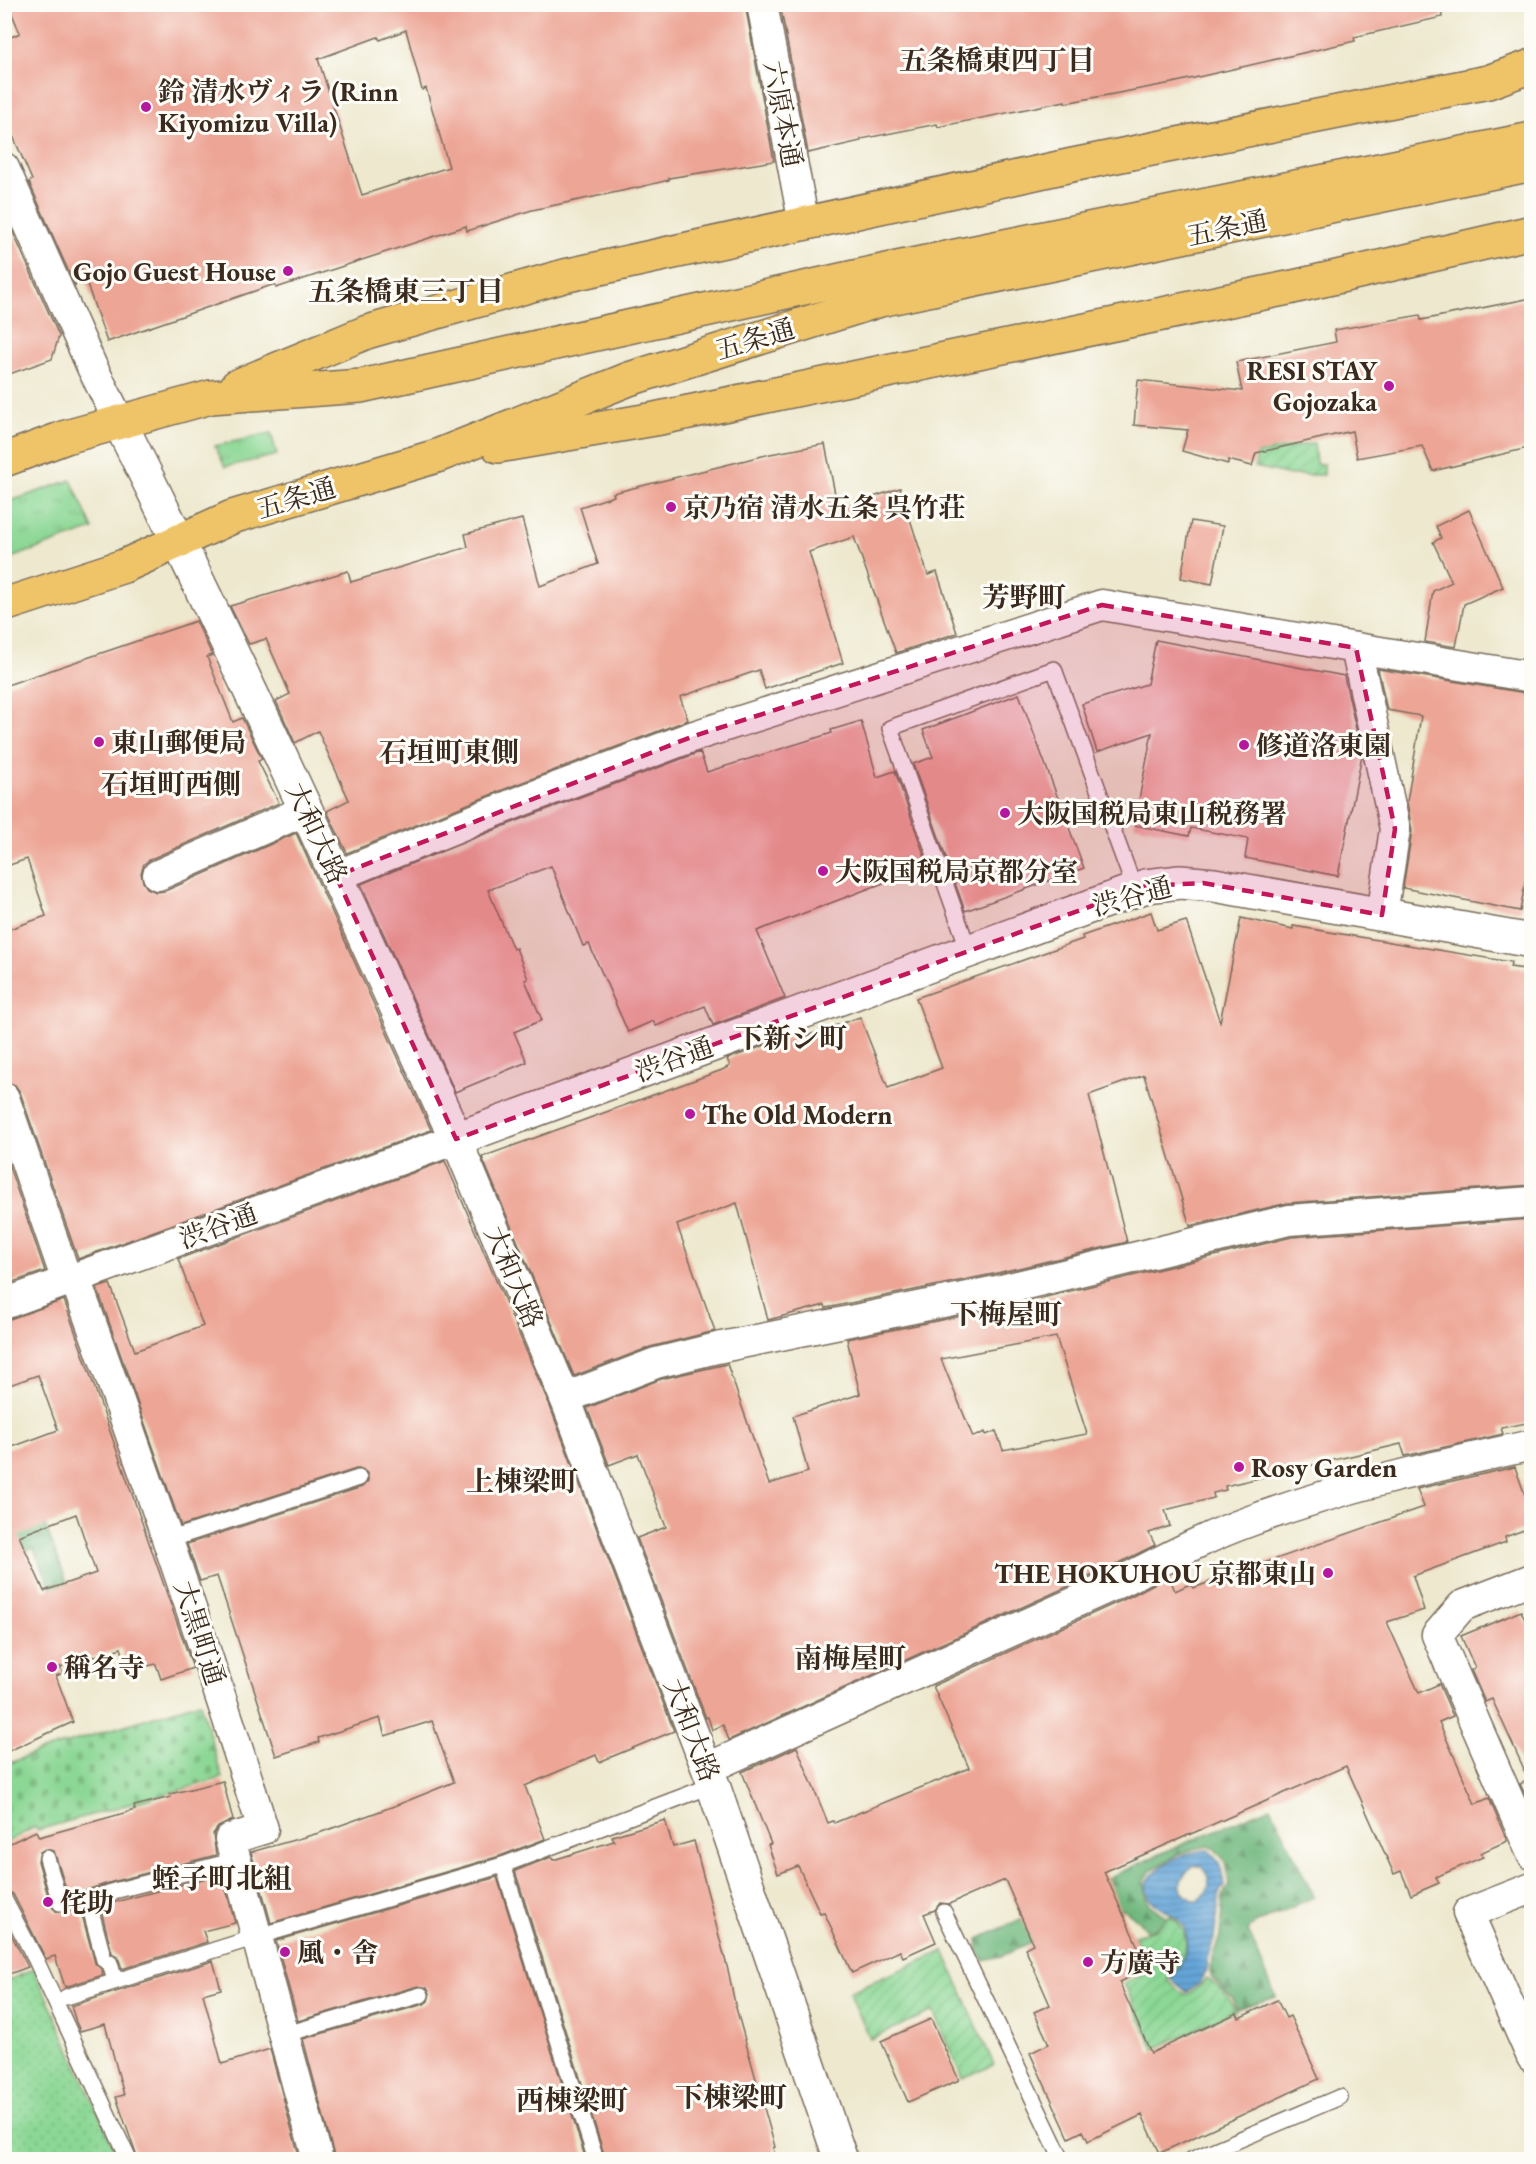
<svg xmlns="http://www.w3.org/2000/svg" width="1536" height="2164" font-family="'EB Garamond','Noto Serif JP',serif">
  <defs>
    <pattern id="grass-tufts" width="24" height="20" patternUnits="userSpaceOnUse" patternTransform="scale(1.5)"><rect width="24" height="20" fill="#8bd794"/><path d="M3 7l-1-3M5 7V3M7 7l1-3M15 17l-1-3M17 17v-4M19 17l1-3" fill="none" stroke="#79b97f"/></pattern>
    <pattern id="forest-firs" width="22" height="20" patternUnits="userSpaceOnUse" patternTransform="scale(1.5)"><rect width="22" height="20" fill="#70b87e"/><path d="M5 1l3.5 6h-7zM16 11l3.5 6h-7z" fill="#5d9667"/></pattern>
    <pattern id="cemetery-stones" width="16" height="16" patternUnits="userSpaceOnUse" patternTransform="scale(1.5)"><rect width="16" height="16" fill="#8bd794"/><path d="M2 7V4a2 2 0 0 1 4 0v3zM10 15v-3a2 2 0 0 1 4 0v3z" fill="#79b97f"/></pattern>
    <pattern id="park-dots" width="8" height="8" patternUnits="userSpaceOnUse" patternTransform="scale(1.5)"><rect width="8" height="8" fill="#8bd794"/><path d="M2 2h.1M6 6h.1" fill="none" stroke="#79b97f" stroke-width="1.8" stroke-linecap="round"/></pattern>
    <pattern id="garden-furrows" width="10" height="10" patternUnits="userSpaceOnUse" patternTransform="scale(1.5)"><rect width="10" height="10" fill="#8bd794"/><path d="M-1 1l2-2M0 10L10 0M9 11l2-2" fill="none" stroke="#79b97f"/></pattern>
    <pattern id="water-rules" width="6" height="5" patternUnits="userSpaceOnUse" patternTransform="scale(1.5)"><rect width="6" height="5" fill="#64a5d8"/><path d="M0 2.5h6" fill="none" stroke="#5487af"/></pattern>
  </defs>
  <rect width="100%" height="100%" fill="#fdfcf7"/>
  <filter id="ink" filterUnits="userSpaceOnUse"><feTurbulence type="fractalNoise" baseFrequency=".0167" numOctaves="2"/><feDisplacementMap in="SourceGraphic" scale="12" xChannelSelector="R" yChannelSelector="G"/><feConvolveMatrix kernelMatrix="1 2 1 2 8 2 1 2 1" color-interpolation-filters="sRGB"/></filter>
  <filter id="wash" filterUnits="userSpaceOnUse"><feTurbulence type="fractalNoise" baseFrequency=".008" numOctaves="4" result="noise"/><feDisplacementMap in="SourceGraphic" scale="24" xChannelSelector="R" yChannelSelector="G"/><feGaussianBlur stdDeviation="1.35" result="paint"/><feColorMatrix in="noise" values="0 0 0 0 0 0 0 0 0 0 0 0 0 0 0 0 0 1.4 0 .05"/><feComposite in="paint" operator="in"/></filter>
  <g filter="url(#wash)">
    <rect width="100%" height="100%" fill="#ede8ce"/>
    <!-- grass -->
    <g fill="url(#grass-tufts)" stroke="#638059" stroke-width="1.5">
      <path d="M271 433 277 455 225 467 215 446Z"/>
      <path d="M71 480 93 529 5 560V503Z"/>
    </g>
    <!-- forest -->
    <g fill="url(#forest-firs)" stroke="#56714e" stroke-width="1.5">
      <path d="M41 1515 71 1592 56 1599 33 1548 5 1560V1529Z"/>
      <path d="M1271 1807 1314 1897 1255 1924 1248 1930 1276 1997 1236 2009 1233 1999 1211 1977 1212 1958 1220 1936 1223 1895 1229 1884 1225 1861 1215 1849 1209 1846 1193 1849 1179 1854 1151 1870 1145 1880V1892L1150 1905 1167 1917 1155 1929 1147 1931 1138 1920 1125 1910 1117 1908 1094 1912 1002 1956 983 1960 977 1950 978 1939 1164 1852Z"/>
    </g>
    <!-- cemetery -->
    <path fill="url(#cemetery-stones)" stroke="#638059" stroke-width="1.5" d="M200 1702 222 1778 38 1830 35 1827 5 1843V1765L32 1754Z"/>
    <!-- park -->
    <path fill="url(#park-dots)" stroke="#638059" stroke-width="1.5" d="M34 1969 119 2159H5L4 1982Z"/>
    <!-- garden -->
    <g fill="url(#garden-furrows)" stroke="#638059" stroke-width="1.5">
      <path d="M1314 443 1316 464H1324V475H1291L1255 467 1257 454Z"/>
      <path d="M1170 1915C1186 1925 1191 1947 1179 1964 1175 1970 1171 1973 1168 1980L1179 1991 1187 1995 1201 1985 1207 1978C1220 1988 1229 1995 1235 2011L1154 2049 1124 1983 1151 1970 1134 1935 1156 1929Z"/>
      <path d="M944 1951 994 2065 962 2078 933 2011 870 2039 849 1992Z"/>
    </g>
    <!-- water -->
    <path fill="url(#water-rules)" stroke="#50687b" stroke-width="1.5" fill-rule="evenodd" d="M1208 1850C1221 1860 1222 1870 1224 1886L1220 1891 1214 1939 1207 1959 1208 1968 1200 1983 1187 1992 1171 1979C1173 1972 1177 1970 1181 1964 1186 1955 1188 1944 1186 1933 1184 1916 1164 1912 1153 1902 1133 1881 1164 1863 1181 1856 1189 1852 1199 1851 1208 1850ZM1193 1866H1202C1212 1880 1212 1892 1196 1902 1176 1893 1176 1879 1193 1866Z"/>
    <g id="blocks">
      <!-- building -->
      <g fill="#eda696" fill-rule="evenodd">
        <path d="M8 4H745L774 161 669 178V180L636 188 532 210 467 231 466 226 276 288 275 284 107 342 81 267 75 286 29 182 32 180 4 115V40L20 33ZM406 30 422 90 426 88 449 167 362 195 318 59 378 37 380 40Z"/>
        <path d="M780 4H1441L1442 17 1354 37 1355 41 1172 83 1065 103V101L938 127 937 124 861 139V141L808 153Z"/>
        <path d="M4 212 59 336 52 359 4 376Z"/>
        <path d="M1532 298V447L1433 471 1422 446 1357 458 1352 431 1256 453 1252 466 1228 460V464L1182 451 1188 430 1134 425 1138 380 1242 391 1236 362 1336 342 1334 330 1420 315 1421 320Z"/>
        <path d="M825 444 838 509 900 488 928 575 937 572 957 633 896 653 854 537 809 552 843 663 765 689 759 670 680 697 688 720 515 785 347 853 327 811 349 800 318 731 295 743 276 701 290 694 266 639 249 644 230 606 348 571 351 582 468 547 465 534 522 519 540 586 598 564 580 507 614 496 613 493 770 454Z"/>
        <path d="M1469 510 1503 587 1464 604 1456 647 1425 642 1433 591 1452 582 1433 542 1441 538 1436 526Z"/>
        <path d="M1191 521 1223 526 1212 584 1181 578Z"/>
        <path d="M196 621 212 655 207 657 233 722 242 718 262 759 258 761 279 803 151 859 144 864 141 873 143 882 147 888 156 892 165 891 296 833 431 1130 78 1259 20 1092 15 1085 4 1081V931L46 916 27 859 4 867V686Z"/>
        <path d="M1156 640 1344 676 1362 755 1338 876 1245 858 1248 839 1191 828 1189 836 1134 825 1152 733 1097 752 1082 704 1147 684Z"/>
        <path d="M1378 669 1532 694V863L1529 862 1520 911 1403 888 1412 831 1407 802 1421 716 1387 710Z"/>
        <path d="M1019 694 1084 868 965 911 913 764 933 757 923 730Z"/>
        <path d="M861 721 877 777 895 771 928 866 757 931 785 998 713 1025 705 1006 656 1026 653 1021 628 1032 589 944 583 946 551 866 488 890 513 949 516 948 528 979 525 980 542 1020 514 1032 527 1062 455 1092 361 884 527 817 700 752 707 772 832 733 831 730Z"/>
        <path d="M1151 912 1157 930 1186 921 1220 1022 1241 918 1293 929V926L1511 962 1510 967 1532 970V1185L1288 1203 1190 1226 1144 1075 1089 1095 1127 1242 993 1274 826 1308 825 1305 768 1320 737 1203 677 1225 715 1331 650 1347 574 1376 482 1157 722 1070 730 1066 727 1059 799 1033 801 1038 860 1017 888 1088 942 1068 916 998 1083 939 1082 936Z"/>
        <path d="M4 1152 45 1271 4 1285Z"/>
        <path d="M445 1161 549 1404 674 1731 599 1762 596 1755 525 1786 545 1839 500 1856 271 1923 251 1852 319 1833 397 1805 454 1782 432 1721 385 1736 380 1718 318 1738 319 1742 276 1756 217 1576 200 1581 187 1544 362 1487 368 1481V1474L362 1469H356L181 1526 97 1288 110 1284 135 1351 203 1326 178 1259Z"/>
        <path d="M1532 1219V1422L1501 1428 1503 1434 1405 1456 1401 1444 1225 1486 1226 1490 1213 1493 1214 1498 1165 1510 1170 1526 1149 1533 1155 1545 1113 1566 729 1740 723 1725 712 1730 708 1717 706 1718 637 1538 666 1527 638 1454 609 1465 587 1408 661 1379 727 1364 769 1484 808 1472 793 1416 860 1394 847 1339 1001 1308 1292 1237ZM1056 1337 1087 1434 1003 1450 996 1431 986 1435 985 1432 973 1437 941 1359Z"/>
        <path d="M64 1300 193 1668 161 1679 156 1664 128 1670 121 1648 60 1667 63 1673 56 1676 73 1722 4 1753V1450L58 1430 38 1375 4 1387V1321ZM76 1514 96 1573 44 1591 19 1536Z"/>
        <path d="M1515 1467 1532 1515V1527L1505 1537 1506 1542 1413 1576 1424 1610 1387 1622 1419 1693 1439 1684 1453 1716 1439 1722 1475 1804 1489 1798 1507 1841 1480 1853 1483 1857 1436 1877 1439 1883 1411 1895 1401 1871 1394 1874 1346 1766 1104 1872 1148 1969 1119 1982 1151 2053 1237 2013 1239 2018 1277 2000 1286 2018 1290 2016 1319 2079 1160 2153 1142 2115 1088 2141 1083 2131 1069 2138 1030 2053 1049 2044 1034 2012 1050 2005 1025 1948 1033 1944 1005 1880 949 1904 940 1903 935 1910 924 1914 936 1942 903 1957 900 1951 852 1973 824 1912 820 1913 798 1866 778 1874 768 1845 771 1844 742 1772 797 1747 828 1823 833 1821 834 1823 969 1768 933 1686 1127 1598 1169 1576 1175 1591 1190 1584 1193 1588 1424 1507 1417 1489Z"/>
        <path d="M1521 1611 1532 1635V1809L1520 1784 1529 1780 1492 1699 1485 1702 1471 1670 1475 1668 1461 1636Z"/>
        <path d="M223 1781 233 1820 218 1827 213 1834 216 1855 112 1882 86 1890 67 1892 54 1851 45 1849 40 1852 38 1861 51 1906 57 1912 81 1911 95 1963 102 1970 103 1975 65 1987 55 1956 46 1959 13 1894 4 1889V1846L36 1831 39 1837 135 1810 134 1806 171 1797 170 1794Z"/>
        <path d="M665 1820 673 1847 694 1841 729 1974 735 2004 775 2147 773 2148 776 2160H604V2154L515 1871 551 1857 553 1860 614 1841 612 1836Z"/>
        <path d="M222 1874 235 1923 203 1931 207 1942 122 1969 118 1957 112 1953 100 1906Z"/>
        <path d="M497 1877 586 2160H335L303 2039 424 2004 428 2001 430 1993 427 1988 418 1986 298 2021 276 1941Z"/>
        <path d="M4 1921 28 1967 4 1976Z"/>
        <path d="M213 1961 221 1989 203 1994 222 2064 270 2049 300 2160H138L116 2097 124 2095 105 2024 80 2031 76 2022 71 2006Z"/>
        <path d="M931 2019 959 2080 908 2102 881 2041Z"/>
      </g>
    </g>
  </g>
  <g filter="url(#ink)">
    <use href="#blocks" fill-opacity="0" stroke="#796c5c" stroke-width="1.5"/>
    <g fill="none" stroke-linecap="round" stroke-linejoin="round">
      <defs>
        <g id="service">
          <path d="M969 951 890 728 1054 669 1135 890"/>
          <path d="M168 1540 359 1478"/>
          <path d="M47 1858 60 1903 88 1900 114 1891 236 1860"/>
          <path d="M503 1865 595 2157"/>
          <path d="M4 1899 36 1960 128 2158"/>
          <path d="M88 1900 104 1960 110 1963 115 1981"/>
          <path d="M944 1912 1062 2160"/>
          <path d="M66 1997 256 1937 503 1865 713 1785"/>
          <path d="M283 2035 421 1995"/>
          <path d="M1191 2160 1340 2097"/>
        </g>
        <g id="minor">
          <path d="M762 4 804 224"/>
          <path d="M4 168 92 367 120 423"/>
          <path d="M158 875 306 810"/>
          <path d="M336 876 521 801 694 736 1102 605 1356 648"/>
          <path d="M1382 915 1395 829 1356 648 1532 677"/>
          <path d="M4 1098 67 1281 78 1287C143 1466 206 1647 263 1829L230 1839 318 2160"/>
          <path d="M4 1304 456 1139 565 1398 713 1785"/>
          <path d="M565 1398 656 1363 717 1348 997 1291 1289 1220 1532 1202"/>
          <path d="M1532 1579 1462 1606 1437 1635 1532 1854"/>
          <path d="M708 1768 1120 1582C1163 1560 1207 1536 1253 1520 1345 1486 1436 1466 1532 1445"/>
          <path d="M1532 1888 1468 1913 1532 2057"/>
        </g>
        <g id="tertiary">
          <path d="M120 423C238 659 348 899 456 1139L1146 886 1180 882 1214 885 1532 941"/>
          <path d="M713 1785 841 2160"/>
        </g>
        <g id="trunk">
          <path d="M237 386 367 332 564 276 1072 165 1488 82 1532 66"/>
          <path d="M498 446 655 419 1293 287 1532 232"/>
          <path d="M4 460 66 437 211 397 361 386 872 273 1532 139"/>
          <path d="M4 605 124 566 232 517 437 456 629 379 880 300 1532 164"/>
        </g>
      </defs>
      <!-- service casing -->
      <use href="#service" stroke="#796c5c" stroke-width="18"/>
      <!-- minor casing -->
      <use href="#minor" stroke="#796c5c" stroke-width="33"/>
      <!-- tertiary casing -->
      <use href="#tertiary" stroke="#796c5c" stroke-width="36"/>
      <!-- trunk casing -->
      <use href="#trunk" stroke="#796c5c" stroke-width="36"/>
      <!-- service -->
      <use href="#service" stroke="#fff" stroke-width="15"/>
      <!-- minor -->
      <use href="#minor" stroke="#fff" stroke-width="30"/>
      <!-- tertiary -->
      <use href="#tertiary" stroke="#fff" stroke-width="33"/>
      <!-- trunk -->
      <use href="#trunk" stroke="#efc469" stroke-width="33"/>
    </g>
  </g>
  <!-- marked area -->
  <path fill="#c2185b" fill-opacity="0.2" stroke="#c2185b" stroke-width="4.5" stroke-dasharray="12 8" stroke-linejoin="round" d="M1102 605 1356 648 1395 829 1382 915 1203 883 1146 886 456 1139 336 876 694 736Z"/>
  <!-- markers -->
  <g fill="#b5179e" stroke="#fdfcf7" stroke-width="2">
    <circle cx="146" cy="107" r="6"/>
    <circle cx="288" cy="271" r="6"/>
    <circle cx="1389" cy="386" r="6"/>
    <circle cx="671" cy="507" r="6"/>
    <circle cx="99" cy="742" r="6"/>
    <circle cx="1244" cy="745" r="6"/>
    <circle cx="1005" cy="813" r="6"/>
    <circle cx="823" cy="871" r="6"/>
    <circle cx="690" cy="1114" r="6"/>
    <circle cx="1239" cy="1467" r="6"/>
    <circle cx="1328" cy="1573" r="6"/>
    <circle cx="52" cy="1667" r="6"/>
    <circle cx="48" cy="1902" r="6"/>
    <circle cx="285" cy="1952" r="6"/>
    <circle cx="1088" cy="1962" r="6"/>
  </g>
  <g text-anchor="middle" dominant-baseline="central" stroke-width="6" stroke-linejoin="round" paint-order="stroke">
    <!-- poi labels -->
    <g font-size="27" font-weight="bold" fill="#3b2a1e" stroke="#fdfcf7" text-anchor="start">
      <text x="158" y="91">鈴 清水ヴィラ (Rinn<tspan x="158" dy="31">Kiyomizu Villa)</tspan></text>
      <text x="276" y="271" text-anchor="end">Gojo Guest House</text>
      <text x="1377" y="370" text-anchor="end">RESI STAY<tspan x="1377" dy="31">Gojozaka</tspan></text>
      <text x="683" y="507">京乃宿 清水五条 呉竹荘</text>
      <text x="111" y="742">東山郵便局</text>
      <text x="1256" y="745">修道洛東園</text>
      <text x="1017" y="813">大阪国税局東山税務署</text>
      <text x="835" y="871">大阪国税局京都分室</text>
      <text x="702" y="1114">The Old Modern</text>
      <text x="1251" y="1467">Rosy Garden</text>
      <text x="1316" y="1573" text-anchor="end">THE HOKUHOU 京都東山</text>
      <text x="64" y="1667">稱名寺</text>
      <text x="60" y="1902">侘助</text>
      <text x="297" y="1952">風・舎</text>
      <text x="1100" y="1962">方廣寺</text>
    </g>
    <!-- street labels -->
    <g font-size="27" fill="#3b2a1e" stroke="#fdfcf7">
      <text transform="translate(783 114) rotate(79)">六原本通</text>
      <text transform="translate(1227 228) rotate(-12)">五条通</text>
      <text transform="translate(755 339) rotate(-17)">五条通</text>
      <text transform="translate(296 498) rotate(-17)">五条通</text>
      <text transform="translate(317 833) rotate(65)">大和大路</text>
      <text transform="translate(1132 896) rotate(-15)">渋谷通</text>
      <text transform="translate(674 1059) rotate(-20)">渋谷通</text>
      <text transform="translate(218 1226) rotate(-20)">渋谷通</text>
      <text transform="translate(514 1277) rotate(67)">大和大路</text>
      <text transform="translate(200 1633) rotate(72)">大黒町通</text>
      <text transform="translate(692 1730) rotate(69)">大和大路</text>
    </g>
    <!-- neighbourhood labels -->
    <g font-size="28" font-weight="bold" fill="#3b2a1e" stroke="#fdfcf7">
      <text x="997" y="60">五条橋東四丁目</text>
      <text x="406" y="291">五条橋東三丁目</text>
      <text x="1024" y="597">芳野町</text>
      <text x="449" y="752">石垣町東側</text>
      <text x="171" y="784">石垣町西側</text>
      <text x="791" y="1038">下新シ町</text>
      <text x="1006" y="1314">下梅屋町</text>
      <text x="522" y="1481">上棟梁町</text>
      <text x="850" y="1658">南梅屋町</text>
      <text x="222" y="1878">蛭子町北組</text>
      <text x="731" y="2097">下棟梁町</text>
      <text x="572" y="2100">西棟梁町</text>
    </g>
  </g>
  <!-- margin -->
  <rect width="1536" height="2164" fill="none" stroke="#fdfcf7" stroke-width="24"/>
</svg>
